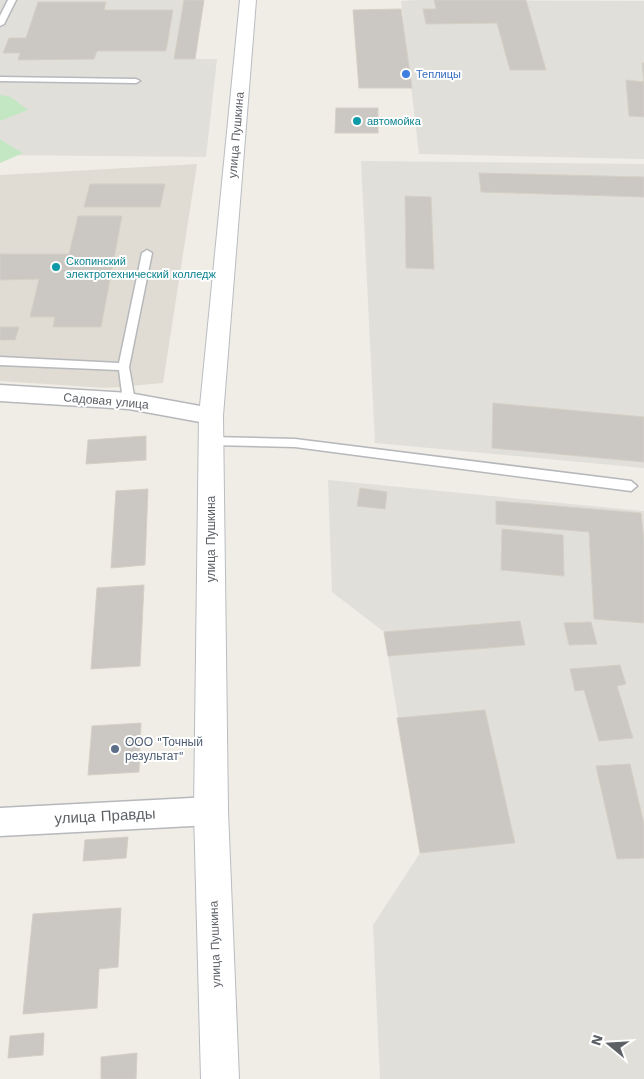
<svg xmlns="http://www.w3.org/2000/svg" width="644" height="1079" font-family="'Work Sans',sans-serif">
  <rect width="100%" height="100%" fill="#f0ede6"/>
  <!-- industrial -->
  <g fill="#e1dfda">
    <path d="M0 0H204L195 59H217L206 157 0 155Z"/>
    <path d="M419 0 644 1V159L419 154 401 1Z"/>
    <path d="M361 161 644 164V468L375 443Z"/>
    <path d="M328 480 644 511V1079H380L373 925 420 853 384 632 332 592Z"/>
  </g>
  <!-- education -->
  <path fill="#e0dcd4" d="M197 164 163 383 107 388 0 381V175Z"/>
  <!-- green -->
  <g fill="#c3e7c3">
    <path d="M0 95 11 97 28 110 0 121Z"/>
    <path d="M0 138 1 140 23 153 0 163Z"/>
  </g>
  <!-- building -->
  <g fill="#cbc8c3" stroke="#d5cfc4">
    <path d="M184 0H204L195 59H174Z"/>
    <path d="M434 0H526L546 70H510L497 23 426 24 423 9H436Z"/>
    <path d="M38 2H106L104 10H173L166 51H97L94 59 18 60 20 53H3L9 38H26Z"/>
    <path d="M401 9 412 88H359L353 10Z"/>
    <path d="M642 63H644V117L629 116 626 80 644 82Z"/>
    <path d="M336 108H378V133H335Z"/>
    <path d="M479 173 644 177V197L481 192Z"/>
    <path d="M90 184H165L160 207H84Z"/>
    <path d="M405 196 431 197 434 269 406 268Z"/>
    <path d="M78 216H122L101 327H53L55 317H30L39 279 0 280V254H69Z"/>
    <path d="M0 327H19L15 340H0Z"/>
    <path d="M493 403 644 417V462L492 448Z"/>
    <path d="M146 436V460L86 464 88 440Z"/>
    <path d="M360 488 387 492 385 509 357 506Z"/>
    <path d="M148 489 145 565 111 568 116 491Z"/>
    <path d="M496 501 641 513 644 541V623L594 619 589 532 496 524Z"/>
    <path d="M502 529 563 535 564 576 501 570Z"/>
    <path d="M144 585 140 666 91 669 97 588Z"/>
    <path d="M520 621 525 645 388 656 384 632Z"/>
    <path d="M591 622 597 644 569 645 564 623Z"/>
    <path d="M620 665 626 684 617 686 633 738 599 741 584 690 575 691 570 669Z"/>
    <path d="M485 710 515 843 420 853 397 718Z"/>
    <path d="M141 723 139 772 88 775 92 726Z"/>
    <path d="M630 764 644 824V858L617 859 596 766Z"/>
    <path d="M128 837 126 858 83 861 85 840Z"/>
    <path d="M121 908 118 967 99 969 97 1008 23 1014 33 914Z"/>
    <path d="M44 1033 43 1055 8 1058 10 1036Z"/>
    <path d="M137 1053 136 1079H101V1057Z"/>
  </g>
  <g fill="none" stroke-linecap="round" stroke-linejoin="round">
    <defs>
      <g id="lane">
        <path d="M8 0H16L4 24 0 26V16Z"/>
        <path d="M0 77 136 79 140 81 136 83 0 81Z"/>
        <path d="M147 250 152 253 129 367 135 401 133 404 129 405 123 401 119 370 0 365V357L119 363 142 253Z"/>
        <path d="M211 437 295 439 631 481 637 486 631 491 295 447 211 445 205 441Z"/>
      </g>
      <g id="street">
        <path d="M0 385 129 393 211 408 219 410 222 416 219 422 211 424 129 409 0 401Z"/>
        <path d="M211 797 222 801 226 811 222 821 211 825 0 836V808Z"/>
      </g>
      <path id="secondary" d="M240 0H256L223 416 228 811 239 1079H201L194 811 199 416Z"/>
    </defs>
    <!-- lane casing -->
    <use href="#lane" stroke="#b6b8bc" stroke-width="3"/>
    <!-- street casing -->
    <use href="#street" stroke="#b6b8bc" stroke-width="3"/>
    <!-- secondary casing -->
    <use href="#secondary" stroke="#b9bcc2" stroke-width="2"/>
    <!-- lane -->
    <use href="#lane" fill="#fff" fill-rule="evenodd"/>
    <!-- street -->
    <use href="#street" fill="#fff" fill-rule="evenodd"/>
    <!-- secondary -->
    <use href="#secondary" fill="#fff" fill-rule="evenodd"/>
  </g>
  <!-- markers -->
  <circle fill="#3f7fe0" stroke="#fff" stroke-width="2" cx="406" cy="74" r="5"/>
  <g fill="#0f9aa8" stroke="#fff" stroke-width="2">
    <circle cx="357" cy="121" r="5"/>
    <circle cx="56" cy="267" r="5"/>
  </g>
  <circle fill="#5c6f8a" stroke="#fff" stroke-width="2" cx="115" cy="749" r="5"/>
  <g text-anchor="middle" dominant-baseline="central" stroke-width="4" stroke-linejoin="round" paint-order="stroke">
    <!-- far-shop labels -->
    <g font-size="11" fill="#366cbe" stroke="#fff" text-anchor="start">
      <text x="416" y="74">Теплицы</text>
    </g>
    <!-- far-culture labels -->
    <g font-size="11" fill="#0d838f" stroke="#fff" text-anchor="start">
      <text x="367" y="121">автомойка</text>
      <text x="66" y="261">Скопинский<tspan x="66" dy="13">электротехнический колледж</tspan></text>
    </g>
    <!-- street labels -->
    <g font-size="12" fill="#5d6166" stroke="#fff">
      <text transform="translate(236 135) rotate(-85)">улица Пушкина</text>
      <text transform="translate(106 401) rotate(5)">Садовая улица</text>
      <text transform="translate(211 539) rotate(-90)">улица Пушкина</text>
      <text transform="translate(215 944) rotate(-92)">улица Пушкина</text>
    </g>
    <!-- service labels -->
    <g font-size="12" fill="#4e5e75" stroke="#fff" text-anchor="start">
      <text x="125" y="742">ООО "Точный<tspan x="125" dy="14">результат"</tspan></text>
    </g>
    <!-- near-street labels -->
    <g font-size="15" fill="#5d6166" stroke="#fff">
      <text transform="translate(105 816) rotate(-3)">улица Правды</text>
    </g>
  </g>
  <!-- north arrow -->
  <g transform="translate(609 1044) rotate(288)" stroke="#ffffff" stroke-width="4" paint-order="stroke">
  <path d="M0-4L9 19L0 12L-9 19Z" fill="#5d6166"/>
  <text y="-8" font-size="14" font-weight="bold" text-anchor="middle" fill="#5d6166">N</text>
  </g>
</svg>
